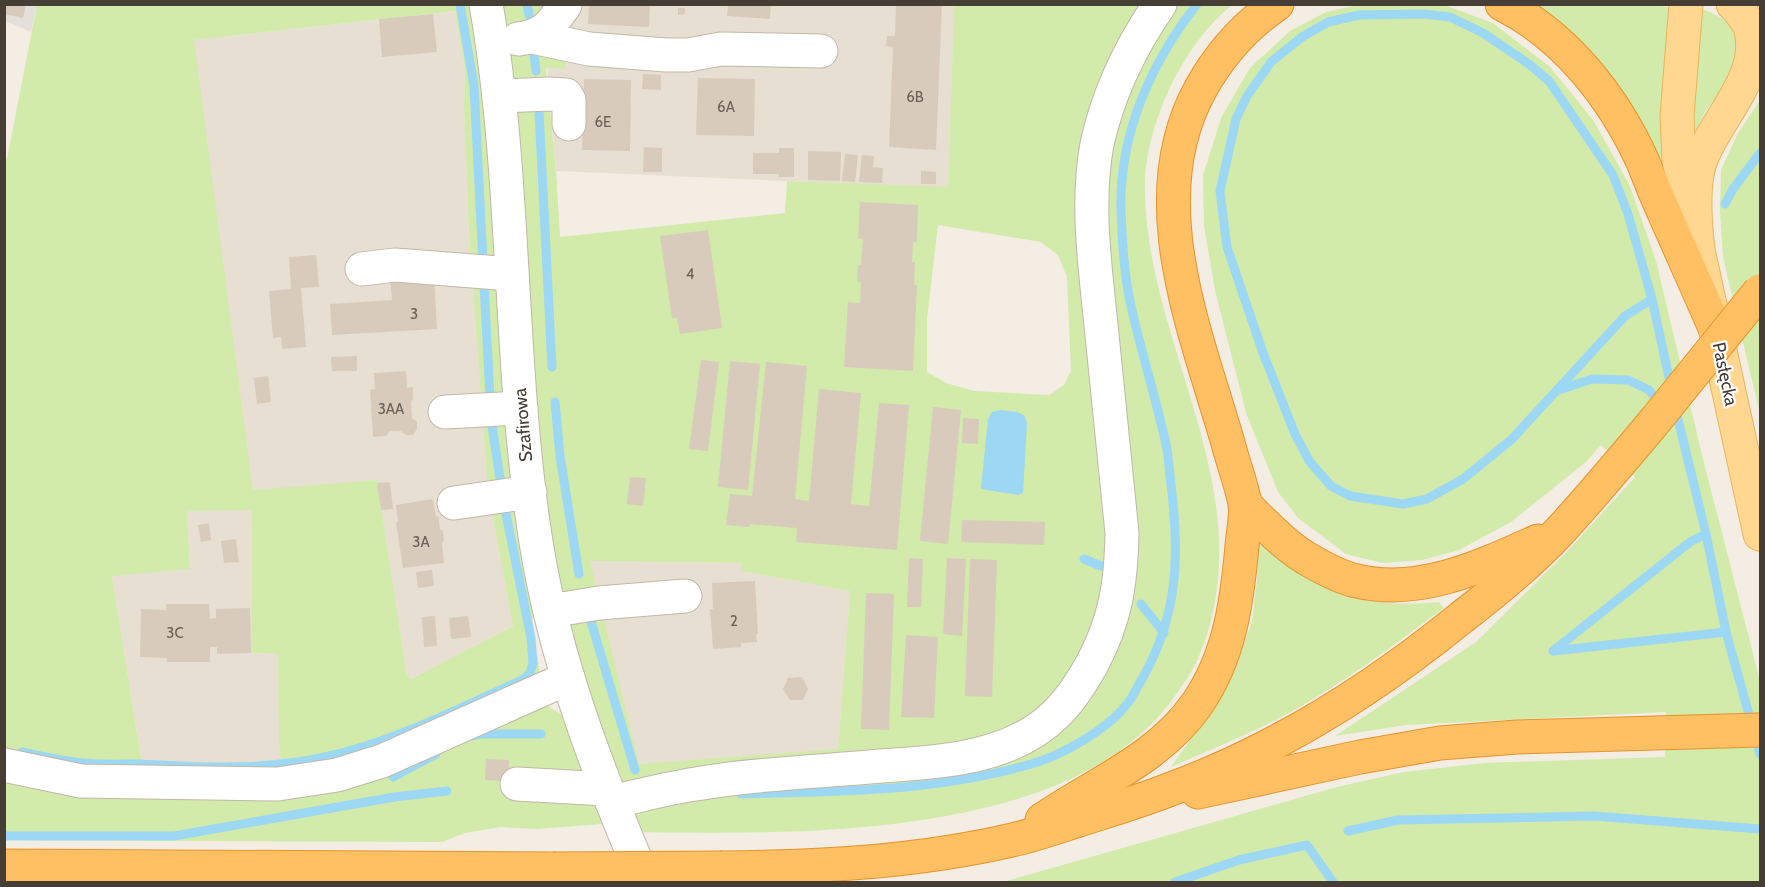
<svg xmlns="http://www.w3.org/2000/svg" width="1765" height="887" font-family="Cabin,sans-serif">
  <rect width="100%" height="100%" fill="#f3ede4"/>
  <!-- residential -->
  <g fill="#e7dfd2">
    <path d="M540 5H954L948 188 556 171 543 16Z"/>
    <path d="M455 11 465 71 464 105 469 235 486 466 489 497 513 626 411 679 407 676 377 480 253 491 193 40Z"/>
    <path d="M252 510 251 653 278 654 279 744 284 797 147 796 112 575 190 569 187 511Z"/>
    <path d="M589 561 741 563V571L850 591 838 750 639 764Z"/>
  </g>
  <!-- industrial -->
  <path fill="#e5dfd9" d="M4 5H37L31 32 5 21Z"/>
  <!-- green -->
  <g fill="#d2eaaa" fill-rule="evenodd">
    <path d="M1649 4 1668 7 1663 109V163L1639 126 1532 5Z"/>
    <path d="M37 5H540L543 16 565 44 566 69 546 68 556 171 560 237 785 213 787 181 948 187 954 5H1232C1206 26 1187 54 1172 83 1156 117 1144 154 1145 192 1147 330 1237 456 1216 595 1212 620 1206 643 1195 665 1190 675 1183 684 1177 693 1120 777 1011 807 916 821 819 835 721 833 623 832L549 611 531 619 545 704 569 720 603 824 535 829 501 827 465 833 442 842 5 840 4 158 7 159ZM455 11 465 71 464 105 469 235 486 466 489 497 513 626 411 679 407 676 377 480 253 490 194 40ZM938 225 1041 242 1058 255 1067 277 1071 371 1064 385 1049 395 974 391 946 383 927 372V319ZM252 510 251 653 278 654 279 744 284 797 147 796 112 576 190 569 187 511ZM590 561 741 563V571L850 591 838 749 639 764Z"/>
    <path d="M1358 5H1444L1493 23 1550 67 1593 120 1629 184 1656 261 1703 459 1760 681V882H1003L1337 787 1404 772 1484 763 1665 757 1666 712 1406 725 1335 736 1476 642 1565 554 1635 477 1601 445 1586 462 1511 522 1459 550 1422 560 1383 563 1346 554 1298 518 1278 492 1246 413 1215 290 1204 226 1203 175 1222 116 1250 68 1290 31 1326 12Z"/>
    <path d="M1697 8C1729 16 1747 36 1733 69 1731 75 1729 82 1726 86 1719 95 1711 103 1705 112 1699 123 1694 135 1689 146Z"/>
    <path d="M1760 100V414L1723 257 1720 211 1721 170 1738 133Z"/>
    <path d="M1258 540C1316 594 1360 609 1439 602L1444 608C1400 640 1356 674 1308 702 1265 728 1217 747 1171 767L1223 694 1235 667 1252 622 1257 580Z"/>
  </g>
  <!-- water -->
  <path fill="#9cd7f4" d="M999 410 1017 412 1024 415 1027 423 1023 493 1018 495 981 489 988 419 992 412Z"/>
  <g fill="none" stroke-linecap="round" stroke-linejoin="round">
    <!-- stream -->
    <g stroke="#9cd7f4" stroke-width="9">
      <path d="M460 4 474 86 483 262"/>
      <path d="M527 4 529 15"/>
      <path d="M534 54 536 71"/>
      <path d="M539 111 552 367"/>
      <path d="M1725 204 1733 189 1760 153"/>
      <path d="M484 284 490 397"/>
      <path d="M1652 299 1625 316 1512 439 1463 479 1427 499 1403 504 1350 496 1331 486 1310 462 1295 434 1263 353 1227 247 1220 191 1236 119 1247 96 1271 62 1302 37 1328 22 1359 15 1424 14 1450 17 1483 33 1529 64 1549 81 1613 175 1628 214 1652 299 1671 387"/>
      <path d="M1559 390 1592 379 1628 380 1649 390 1661 405"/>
      <path d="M555 402 560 456 579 574"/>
      <path d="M1675 407 1706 534 1726 632 1760 754"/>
      <path d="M492 425 500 479"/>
      <path d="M1706 534 1690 542 1553 651 1726 632"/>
      <path d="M1084 559 1101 566"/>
      <path d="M1141 604 1164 633"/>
      <path d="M590 618 635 770"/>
      <path d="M472 736 481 734H541"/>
      <path d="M22 752C42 756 64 761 84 763 102 765 121 764 139 764 200 767 265 771 325 757 394 742 459 708 524 679L530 673 533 663 531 638 505 509"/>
      <path d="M393 777 436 754"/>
      <path d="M741 794C838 791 937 792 1031 764 1061 756 1108 729 1127 704 1133 697 1137 687 1142 679 1178 616 1180 556 1171 485 1169 470 1169 455 1165 440 1155 395 1141 351 1131 306 1124 275 1122 241 1121 210 1119 134 1151 63 1197 4"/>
      <path d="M1348 831 1398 820 1594 816 1760 829"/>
      <path d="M4 836H174L394 797 447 791"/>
      <path d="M1175 882 1239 860 1307 845 1333 882"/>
    </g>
  </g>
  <!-- building -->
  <g fill="#d8cbbc">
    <path d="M589 4H650L649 27 588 24Z"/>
    <path d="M728 4H771L770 19 727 16Z"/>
    <path d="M896 4H942L936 150 889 147 893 47 886 46 887 36H895Z"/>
    <path d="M4 5H26L23 18 4 14Z"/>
    <path d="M678 8H685V14L678 15Z"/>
    <path d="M433 14 437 52 382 57 379 19Z"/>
    <path d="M643 74 661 75V90L642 89Z"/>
    <path d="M698 78 755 79 754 136 696 135Z"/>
    <path d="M584 79 631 80 630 151 582 150Z"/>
    <path d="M644 147 662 148V172H643Z"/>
    <path d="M779 148H794V177H779V174H753V153H779Z"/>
    <path d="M808 151 841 152 840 181 808 180Z"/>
    <path d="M845 154 858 155 855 182 842 181Z"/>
    <path d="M862 155 874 156 873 167 883 168 882 183 859 182Z"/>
    <path d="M921 171 936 172V184H921Z"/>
    <path d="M860 202 918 205 917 242H913L912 262H915L914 285H917L913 371 844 367 848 302 860 303 861 282H857L858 265H861L863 239 858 238Z"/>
    <path d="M708 230 722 328 680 334 677 318H672L660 236Z"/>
    <path d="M316 255 319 287 301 288 306 347 282 349 281 337 273 338 269 291 291 289 289 257Z"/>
    <path d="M434 275 437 329 332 335 330 304 392 300 390 279Z"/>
    <path d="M357 356V371H332L331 357Z"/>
    <path d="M701 360 719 362 708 451 689 449Z"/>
    <path d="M730 361 760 364 748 490 718 487Z"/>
    <path d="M766 362 807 366 795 499 809 501 819 389 861 393 851 504 869 506 879 403 909 405 897 550 796 542 797 528 750 524 749 527 726 525 730 494 752 496Z"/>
    <path d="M406 371 407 388 413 387V400L411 401 412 418 417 422V429L413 435H406L401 431H390L386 436 373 437 370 390 375 389 374 373Z"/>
    <path d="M268 376 271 402 257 404 254 378Z"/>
    <path d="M933 407 961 410 948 544 920 541Z"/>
    <path d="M963 418 979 419 978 444 962 443Z"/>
    <path d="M630 477 646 478 643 506 627 504Z"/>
    <path d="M390 482 393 509 381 510 377 483Z"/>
    <path d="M433 499 436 517 438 516 440 529 443 531 444 540 442 544 444 563 403 568 396 522H398L396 505Z"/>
    <path d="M962 520 1045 522 1044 545 961 542Z"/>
    <path d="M209 523 211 540 201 542 198 525Z"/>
    <path d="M236 539 239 562 224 563 221 541Z"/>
    <path d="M909 558 923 559 921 607H907Z"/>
    <path d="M947 558 966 559 962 636 943 634Z"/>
    <path d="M970 559 997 560 992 697 965 696Z"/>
    <path d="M432 570 434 586 418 588 416 572Z"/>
    <path d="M755 581 758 634H756L757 642 741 643V647L713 649 710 609H713L712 583Z"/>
    <path d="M866 593 894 594 889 730 861 729Z"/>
    <path d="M166 604H209L210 619 216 618V609L250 608 251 653 217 654V647H210V662H167V658L140 657 141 609 166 610Z"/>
    <path d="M435 616 437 646 424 647 422 617Z"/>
    <path d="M468 616 471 637 451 639 449 618Z"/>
    <path d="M906 635 938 637 934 718 901 717Z"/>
    <path d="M802 677 808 689 803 700H790L783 689 788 678Z"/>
    <path d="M486 759 509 760V781L485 780Z"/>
  </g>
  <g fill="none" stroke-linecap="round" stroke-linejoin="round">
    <defs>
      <g id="minor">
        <path d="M486 4C517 182 508 364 536 542 555 661 598 772 645 882"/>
        <path d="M532 37 589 49 666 55H688L721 49 821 51"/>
        <path d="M518 39C544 36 551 25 565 5"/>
        <path d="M499 96 549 94 566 95 569 100V124"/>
        <path d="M362 269 395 265 512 274"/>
        <path d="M445 412 521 408"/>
        <path d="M454 503 530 492"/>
        <path d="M550 611 599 603 685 596"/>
        <path d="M4 765 81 781 278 784 337 775 382 761 568 678"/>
        <path d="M517 784 606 789"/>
        <path d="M612 802C639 796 667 788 696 784 724 779 753 776 781 774 814 771 847 769 881 766 939 762 1010 759 1055 715 1071 700 1082 682 1092 664 1116 619 1121 583 1122 533 1115 464 1108 395 1101 325 1095 266 1086 203 1097 144 1108 94 1131 46 1160 4"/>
      </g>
      <g id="major">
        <path d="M1686 4 1677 116 1679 162 1689 195"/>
        <path d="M1733 4C1740 10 1745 18 1750 26 1765 77 1715 118 1700 162 1692 187 1695 224 1698 250L1760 534"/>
      </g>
      <g id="highway">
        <path d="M1502 4C1566 36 1614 98 1643 162 1649 177 1655 193 1662 208 1680 249 1698 289 1716 330"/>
        <path d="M1245 505C1266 525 1286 547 1311 561 1325 569 1342 578 1357 581 1420 596 1482 566 1538 541"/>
        <path d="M1198 792 1360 757 1440 743 1517 737 1760 730"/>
        <path d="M1042 820C1094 784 1159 759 1197 704 1230 656 1237 602 1242 546 1243 532 1247 516 1245 503 1241 483 1233 463 1228 443 1196 332 1139 199 1201 88 1220 54 1245 26 1277 4"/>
        <path d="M4 866 553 869"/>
        <path d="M723 868C820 867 917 862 1012 840 1035 835 1057 827 1079 820 1110 810 1141 801 1171 789 1277 750 1375 688 1462 617 1496 591 1530 563 1559 532 1592 496 1623 459 1654 422"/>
      </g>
    </defs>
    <!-- minor casing -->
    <use href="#minor" stroke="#c2b7a9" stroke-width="35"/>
    <!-- major casing -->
    <use href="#major" stroke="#ebb45a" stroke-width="35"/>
    <!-- highway casing -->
    <use href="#highway" stroke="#e7932b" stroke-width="35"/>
    <!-- minor -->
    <use href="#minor" stroke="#fff" stroke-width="33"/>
    <!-- major -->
    <use href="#major" stroke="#ffd791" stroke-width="33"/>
    <!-- highway -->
    <use href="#highway" stroke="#ffbf63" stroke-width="33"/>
    <defs>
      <g id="highway-bridge">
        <path d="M1654 422 1760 291"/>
        <path d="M553 869 723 868"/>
      </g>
    </defs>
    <!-- highway-bridge casing -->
    <use href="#highway-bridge" stroke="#e7932b" stroke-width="35" stroke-linecap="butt"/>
    <!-- highway-bridge -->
    <use href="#highway-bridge" stroke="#ffbf63" stroke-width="33"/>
  </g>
  <g text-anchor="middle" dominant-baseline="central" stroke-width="4.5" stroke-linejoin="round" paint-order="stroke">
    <!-- number labels -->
    <g font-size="15" fill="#6a6056">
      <text x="915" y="97">6B</text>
      <text x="726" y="107">6A</text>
      <text x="603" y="122">6E</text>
      <text x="690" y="274">4</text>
      <text x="414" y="314">3</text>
      <text x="391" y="409">3AA</text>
      <text x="421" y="542">3A</text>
      <text x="734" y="621">2</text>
      <text x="175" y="633">3C</text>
    </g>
    <!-- street labels -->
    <g font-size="18" fill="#463d34" stroke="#fff">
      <text transform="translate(1725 374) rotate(78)">Pasłęcka</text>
      <text transform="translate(523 425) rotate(-95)">Szafirowa</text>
    </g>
  </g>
  <!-- border -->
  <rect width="1765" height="887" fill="none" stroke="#463d34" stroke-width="12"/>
</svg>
